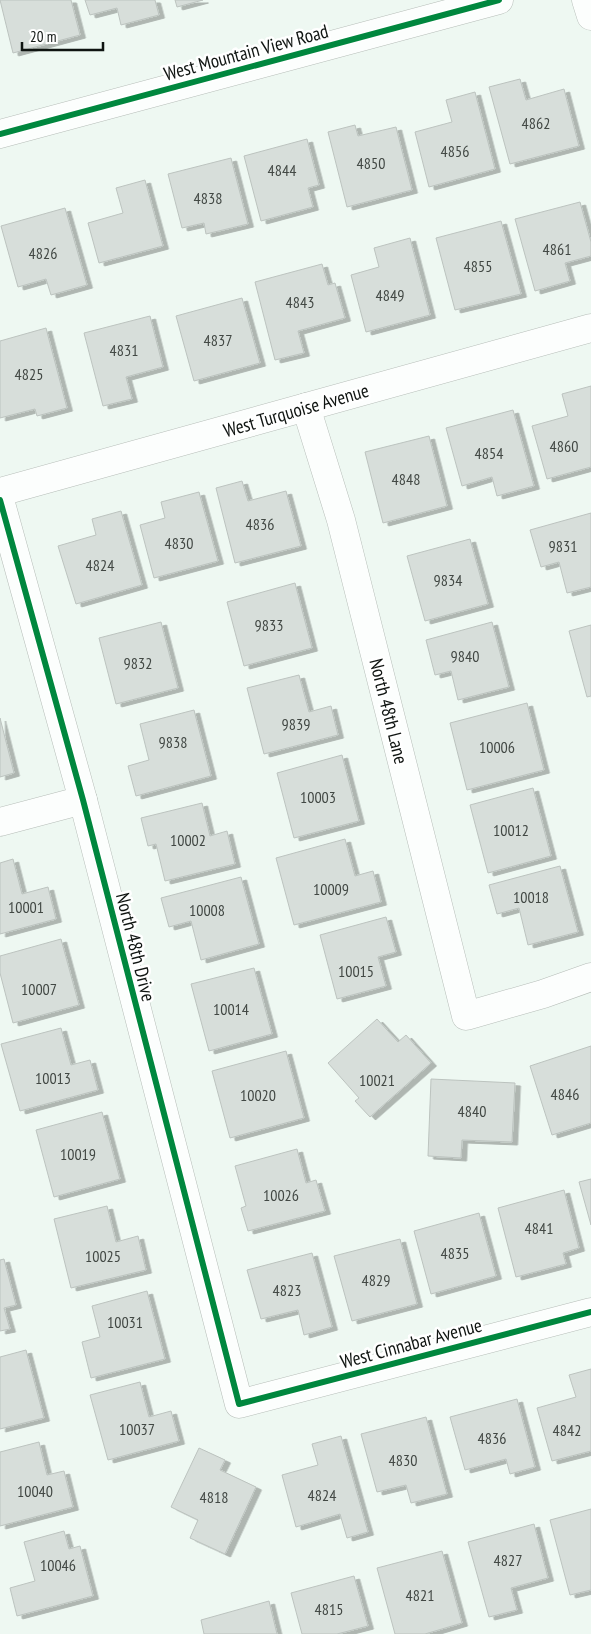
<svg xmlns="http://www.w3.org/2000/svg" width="591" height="1634" font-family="'PT Sans Narrow',sans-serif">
  <defs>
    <filter id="shadow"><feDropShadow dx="5.5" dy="3" stdDeviation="0" flood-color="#0004"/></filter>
  </defs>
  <rect width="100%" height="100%" fill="#eef8f2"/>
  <!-- building -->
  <g fill="#d7deda" stroke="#bcc3bf" filter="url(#shadow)">
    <path d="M0 0H71L80 35 13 53Z"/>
    <path d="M85 0H155L159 15 121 25 117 8 90 15Z"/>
    <path d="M175 0H203L177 7Z"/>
    <path d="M520 79 526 100 564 89 579 146 510 164 489 87Z"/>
    <path d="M475 92 495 169 429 187 415 132 452 122 446 100Z"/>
    <path d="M355 125 358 136 396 127 412 190 347 207 328 132Z"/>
    <path d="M307 139 319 185 308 188 313 207 261 221 244 156Z"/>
    <path d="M231 158 248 224 206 234 204 223 182 228 168 174Z"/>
    <path d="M145 180 163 246 99 263 88 223 123 213 116 188Z"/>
    <path d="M580 202 591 242V256L565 263 570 281 535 291 515 219Z"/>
    <path d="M65 208 87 285 51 295 46 279 18 287 1 226Z"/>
    <path d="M501 221 521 294 455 310 436 238Z"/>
    <path d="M410 238 430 315 366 332 351 275 379 267 374 248Z"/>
    <path d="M322 264 328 285 335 283 345 318 298 331 304 353 275 360 255 282Z"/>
    <path d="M242 298 260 363 194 381 176 316Z"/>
    <path d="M150 316 163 367 126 377 132 399 103 406 84 333Z"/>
    <path d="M46 328 67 408 37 416 35 409 0 418V341Z"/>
    <path d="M591 386V467L547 479 532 426 568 416 562 394Z"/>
    <path d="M513 410 534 486 497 496 492 477 462 486 446 428Z"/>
    <path d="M429 436 447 506 383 523 365 452Z"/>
    <path d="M242 481 248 501 286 491 301 546 235 563 216 488Z"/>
    <path d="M199 492 218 561 154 578 140 525 165 518 161 502Z"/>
    <path d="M121 511 142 585 76 604 58 546 96 535 92 519Z"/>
    <path d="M591 513V587L567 593 559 562 541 567 530 530Z"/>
    <path d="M470 539 488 604 425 621 407 556Z"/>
    <path d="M295 583 312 648 244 666 227 602Z"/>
    <path d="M161 622 178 688 116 704 99 638Z"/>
    <path d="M492 622 509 687 458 700 451 671 435 675 426 640Z"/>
    <path d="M591 625V696L587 697 569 631Z"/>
    <path d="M299 675 309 712 331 706 338 735 264 754 247 688Z"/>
    <path d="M527 703 544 770 467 790 450 723Z"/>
    <path d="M194 710 211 776 136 796 128 766 149 760 140 724Z"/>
    <path d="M0 718 14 773 0 777Z"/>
    <path d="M342 755 359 821 294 838 277 773Z"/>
    <path d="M533 788 551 856 488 873 470 805Z"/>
    <path d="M202 803 210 836 227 831 235 864 165 881 156 844 148 846 141 818Z"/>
    <path d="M345 839 355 876 373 871 381 902 294 925 276 858Z"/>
    <path d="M13 859 22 894 48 887 56 919 0 934V863Z"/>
    <path d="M560 866 578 932 528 945 519 908 497 914 489 885Z"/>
    <path d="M241 877 259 944 201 960 191 921 169 927 161 898Z"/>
    <path d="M386 917 396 952 378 957 386 986 337 999 320 935Z"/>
    <path d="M61 939 79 1005 13 1023 0 973V956Z"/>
    <path d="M254 968 272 1034 209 1051 191 984Z"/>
    <path d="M377 1019 398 1042 406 1035 431 1063 370 1117 355 1101 359 1098 328 1063Z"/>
    <path d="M61 1028 71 1065 90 1060 98 1090 20 1111 1 1044Z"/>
    <path d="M591 1046V1123L552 1135 530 1066Z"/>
    <path d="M286 1051 304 1118 230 1138 212 1071Z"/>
    <path d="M431 1079 515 1083 512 1142 462 1140 461 1158 428 1156Z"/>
    <path d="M102 1112 120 1179 54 1197 36 1130Z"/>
    <path d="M297 1149 306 1183 316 1180 325 1211 248 1231 241 1208 246 1206 235 1166Z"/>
    <path d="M591 1179V1225L579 1182Z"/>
    <path d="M564 1190 579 1248 563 1253 566 1264 516 1277 498 1208Z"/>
    <path d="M107 1206 116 1242 138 1236 146 1270 71 1288 54 1219Z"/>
    <path d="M479 1213 496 1276 431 1294 414 1231Z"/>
    <path d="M400 1239 417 1304 352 1321 334 1256Z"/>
    <path d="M312 1253 332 1327 304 1335 298 1310 261 1319 247 1270Z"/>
    <path d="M4 1259 16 1305 4 1308 10 1329 0 1331V1260Z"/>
    <path d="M147 1291 165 1359 91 1378 82 1342 100 1337 92 1306Z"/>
    <path d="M26 1350 44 1418 0 1429V1357Z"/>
    <path d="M591 1369V1451L552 1461 537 1408 576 1397 569 1375Z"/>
    <path d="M140 1382 149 1417 171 1411 179 1441 108 1460 90 1395Z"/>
    <path d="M517 1399 535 1467 510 1474 506 1459 465 1470 450 1417Z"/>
    <path d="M426 1417 447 1494 411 1503 406 1485 377 1492 361 1434Z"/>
    <path d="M341 1436 368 1532 347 1538 340 1514 296 1527 282 1475 318 1465 312 1444Z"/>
    <path d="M39 1442 47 1475 64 1471 73 1507 0 1526V1452Z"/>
    <path d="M199 1448 225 1460 220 1470 256 1487 225 1554 190 1538 198 1520 171 1507Z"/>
    <path d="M591 1509V1590L570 1595 550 1520Z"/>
    <path d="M534 1524 548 1578 511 1588 517 1610 489 1617 468 1542Z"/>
    <path d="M64 1531 69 1549 80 1546 93 1596 17 1616 10 1588 35 1581 24 1542Z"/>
    <path d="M442 1551 462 1623 425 1634H395L377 1568Z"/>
    <path d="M354 1576 368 1626 337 1634H302L291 1593Z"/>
    <path d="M269 1601 277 1634H204L201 1620Z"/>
  </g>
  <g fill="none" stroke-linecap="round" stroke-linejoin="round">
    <defs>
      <g id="minor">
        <path d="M586 0 591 16"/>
        <path d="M0 134 499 0"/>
        <path d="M306 407 341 520 466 1016 543 994 591 977"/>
        <path d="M0 492 591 328"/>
        <path d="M0 500 83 800 239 1404 591 1312"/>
        <path d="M0 822 83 800"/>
      </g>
    </defs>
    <!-- minor casing -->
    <use href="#minor" stroke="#b6bdb8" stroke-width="29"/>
    <!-- minor -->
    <use href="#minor" stroke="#fcfefd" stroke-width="28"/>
    <defs>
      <g id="cycleway">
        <path d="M0 134 499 0"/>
        <path d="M0 500 83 800 239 1404 591 1312"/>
      </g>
    </defs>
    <!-- cycleway casing -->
    <use href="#cycleway" stroke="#fff" stroke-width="9"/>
    <!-- cycleway -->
    <use href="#cycleway" stroke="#00873e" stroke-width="6"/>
  </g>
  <g text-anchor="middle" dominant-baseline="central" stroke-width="5" stroke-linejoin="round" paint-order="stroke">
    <!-- number labels -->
    <g font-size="16" fill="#424844">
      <text x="536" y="123">4862</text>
      <text x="455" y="151">4856</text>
      <text x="371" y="163">4850</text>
      <text x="282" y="170">4844</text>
      <text x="208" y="198">4838</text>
      <text x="557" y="249">4861</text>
      <text x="43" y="253">4826</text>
      <text x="478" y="266">4855</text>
      <text x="390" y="295">4849</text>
      <text x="300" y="302">4843</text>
      <text x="218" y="340">4837</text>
      <text x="124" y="350">4831</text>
      <text x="29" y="374">4825</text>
      <text x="564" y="446">4860</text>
      <text x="489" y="453">4854</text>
      <text x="406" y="479">4848</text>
      <text x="260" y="524">4836</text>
      <text x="179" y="543">4830</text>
      <text x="563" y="546">9831</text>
      <text x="100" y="565">4824</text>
      <text x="448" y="580">9834</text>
      <text x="269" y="625">9833</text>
      <text x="465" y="656">9840</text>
      <text x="138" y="663">9832</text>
      <text x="296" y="724">9839</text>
      <text x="173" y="742">9838</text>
      <text x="497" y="747">10006</text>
      <text x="318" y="797">10003</text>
      <text x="511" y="830">10012</text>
      <text x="188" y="840">10002</text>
      <text x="331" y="889">10009</text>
      <text x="531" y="897">10018</text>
      <text x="26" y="907">10001</text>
      <text x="207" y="910">10008</text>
      <text x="356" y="971">10015</text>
      <text x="39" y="989">10007</text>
      <text x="231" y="1009">10014</text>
      <text x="53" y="1078">10013</text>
      <text x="377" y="1080">10021</text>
      <text x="565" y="1094">4846</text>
      <text x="258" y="1095">10020</text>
      <text x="472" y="1111">4840</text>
      <text x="78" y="1154">10019</text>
      <text x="281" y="1195">10026</text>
      <text x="539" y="1228">4841</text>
      <text x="455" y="1253">4835</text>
      <text x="103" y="1256">10025</text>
      <text x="376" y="1280">4829</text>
      <text x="287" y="1290">4823</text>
      <text x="125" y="1322">10031</text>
      <text x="137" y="1429">10037</text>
      <text x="567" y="1430">4842</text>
      <text x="492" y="1438">4836</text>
      <text x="403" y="1460">4830</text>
      <text x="35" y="1491">10040</text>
      <text x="322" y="1495">4824</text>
      <text x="214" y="1497">4818</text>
      <text x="508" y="1560">4827</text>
      <text x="58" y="1565">10046</text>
      <text x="420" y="1595">4821</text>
      <text x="329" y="1609">4815</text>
    </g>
    <!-- street labels -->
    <g font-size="19" fill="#0f1411" stroke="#fff">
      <text transform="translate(246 52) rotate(-15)">West Mountain View Road</text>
      <text transform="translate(296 410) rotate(-16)">West Turquoise Avenue</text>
      <text transform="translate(389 711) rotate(76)">North 48th Lane</text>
      <text transform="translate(136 947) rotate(76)">North 48th Drive</text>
      <text transform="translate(411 1343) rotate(-15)">West Cinnabar Avenue</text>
    </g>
  </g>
  <!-- scale -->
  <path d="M22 42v8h81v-8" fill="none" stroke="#0f1411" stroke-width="2.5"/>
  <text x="30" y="42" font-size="15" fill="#0f1411" stroke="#ffffff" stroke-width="4" paint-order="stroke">20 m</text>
</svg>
